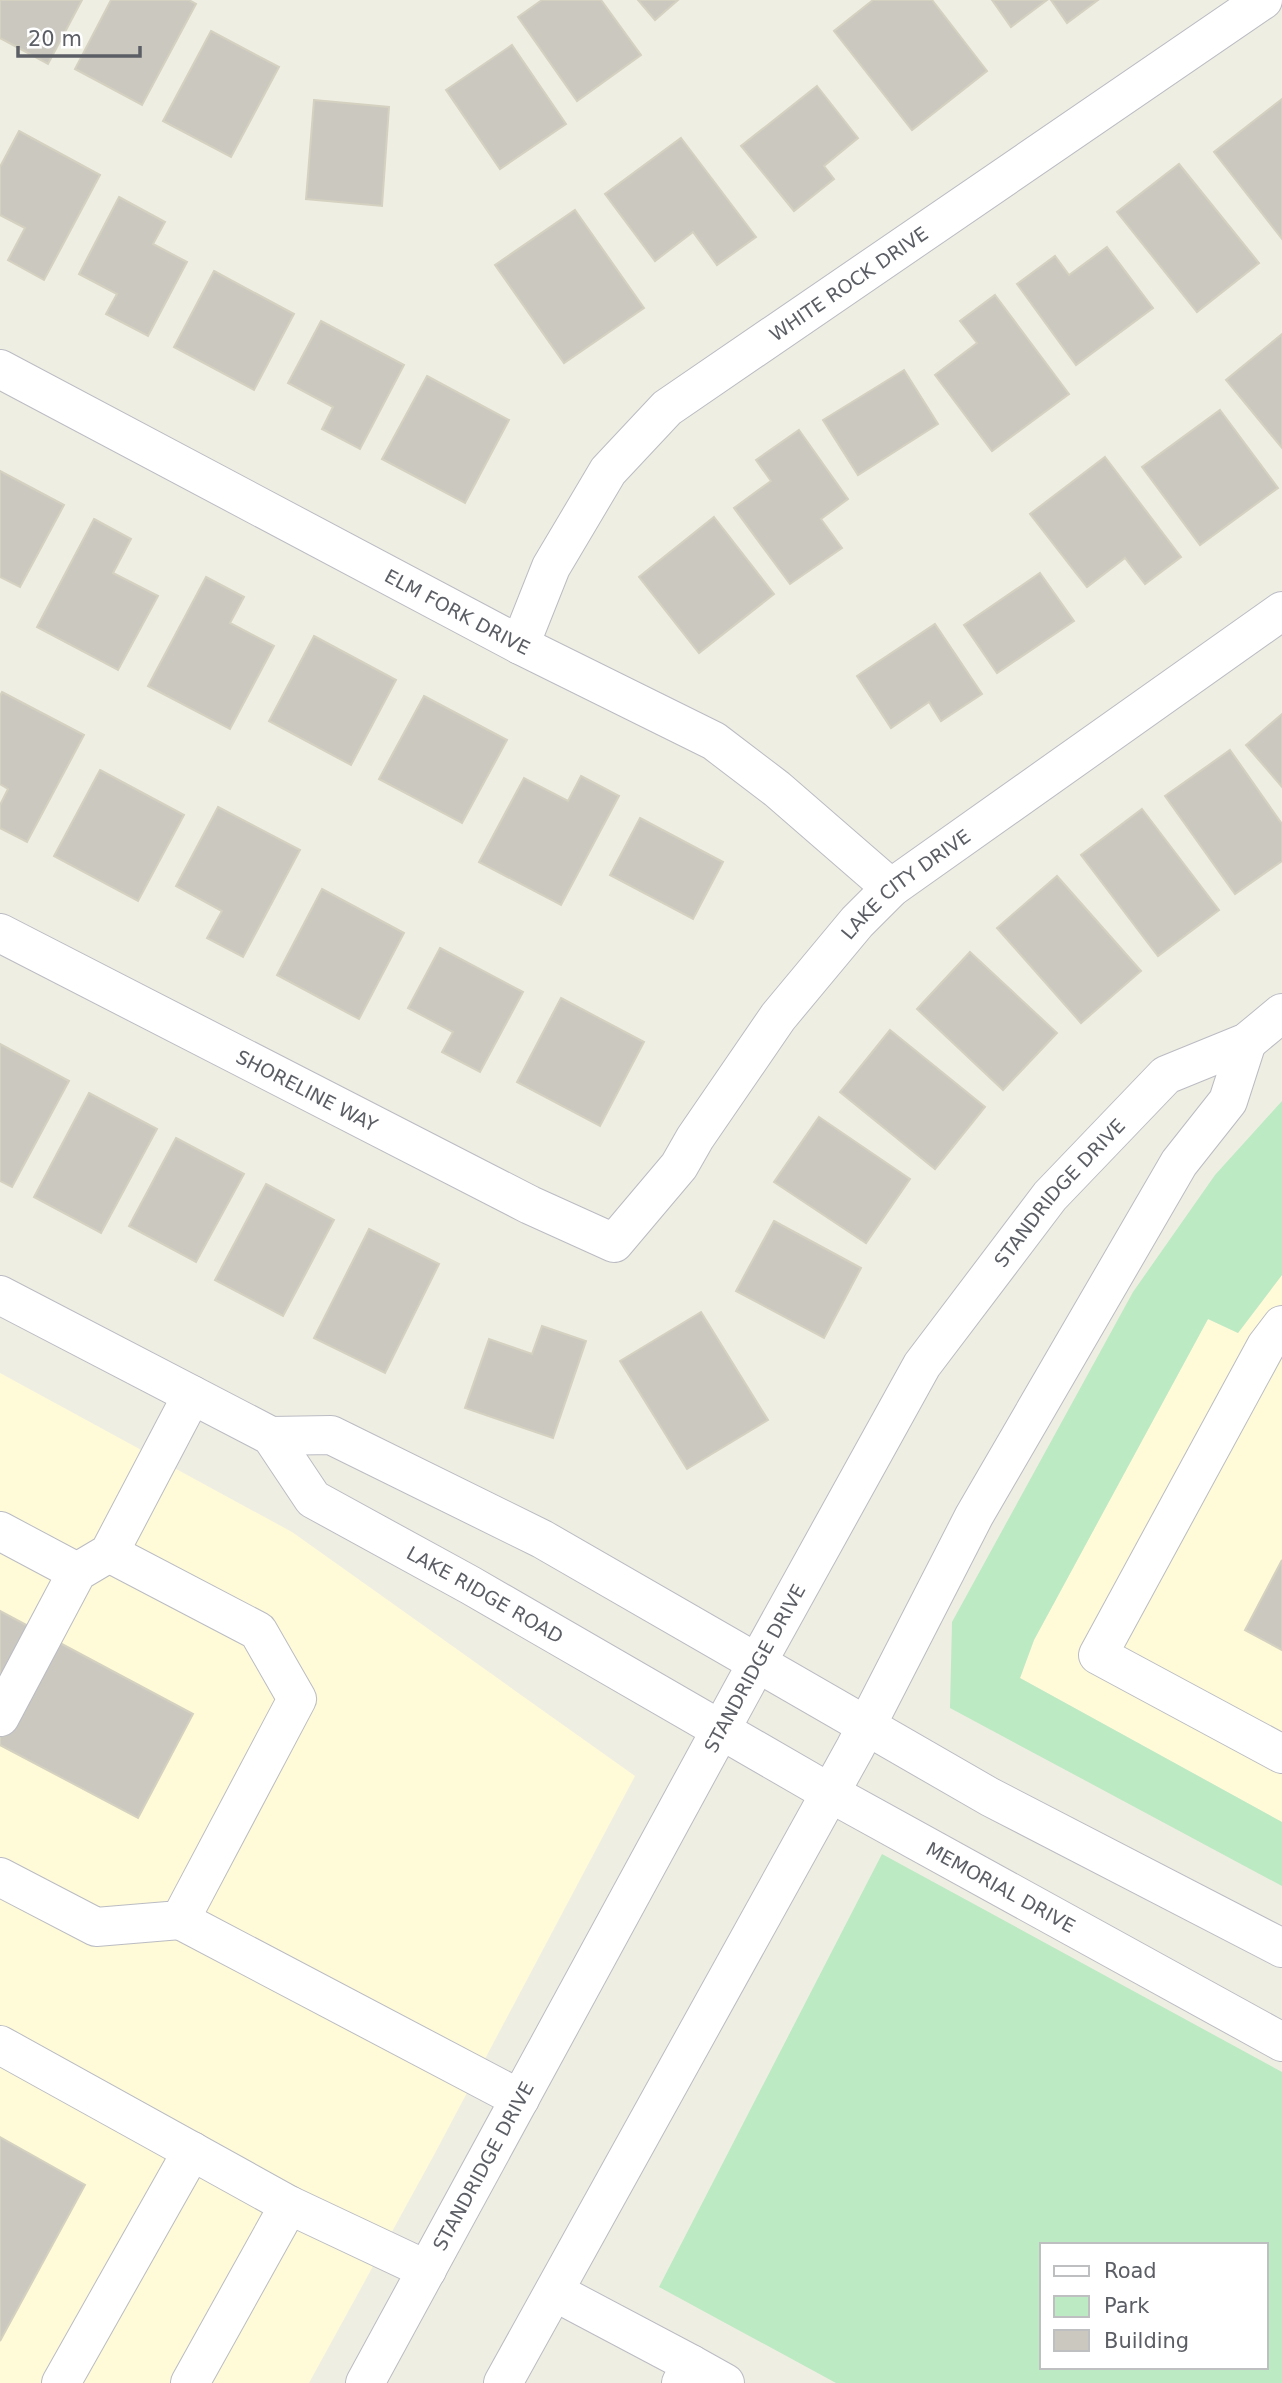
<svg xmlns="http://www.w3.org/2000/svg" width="1282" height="2383" font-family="'DejaVu Sans',sans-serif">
  <rect width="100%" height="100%" fill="#efeee3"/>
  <!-- commercial -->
  <g fill="#fffbd8">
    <path d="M1282 1275V1822L1020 1678 1034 1640 1208 1319 1238 1333Z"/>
    <path d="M0 1373 292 1532 635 1776 434 2155 309 2383H0Z"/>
  </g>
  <!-- green -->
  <g fill="#bceac3" fill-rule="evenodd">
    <path d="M1282 1101V1275L1238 1333 1208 1319 1034 1640 1020 1678 1282 1822V1886L950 1708 952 1622 1133 1292 1215 1175Z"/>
    <path d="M882 1854 1282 2072V2383H836L659 2287ZM1042 2245H1266V2367H1042Z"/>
  </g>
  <!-- building -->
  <g fill="#cbc8c0" stroke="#d5d1c0" stroke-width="2">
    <path d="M0 0H82L48 64 0 38Z"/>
    <path d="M111 0H189L196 4 142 105 75 69Z"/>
    <path d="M542 0H601L641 55 577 101 518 17Z"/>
    <path d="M638 0H678L655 20Z"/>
    <path d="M873 0H932L987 71 912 130 834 31Z"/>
    <path d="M992 0H1047L1011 27Z"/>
    <path d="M1051 0H1098L1067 23Z"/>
    <path d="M211 31 279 67 231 157 163 121Z"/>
    <path d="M512 45 566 124 500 169 446 90Z"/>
    <path d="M817 86 858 138 824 166 834 179 794 211 741 146Z"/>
    <path d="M1282 99V239L1214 152Z"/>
    <path d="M314 100 389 107 382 206 306 199Z"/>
    <path d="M19 131 100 175 44 280 8 260 25 228 0 215V167Z"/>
    <path d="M681 138 756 237 717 265 693 232 655 261 605 194Z"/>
    <path d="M1179 164 1259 263 1197 312 1117 212Z"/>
    <path d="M119 197 165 222 153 244 187 262 148 336 106 314 117 294 79 274Z"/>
    <path d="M575 210 644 308 564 363 495 265Z"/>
    <path d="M1107 247 1153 308 1076 365 1017 284 1055 256 1069 275Z"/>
    <path d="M214 271 294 314 254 390 174 347Z"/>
    <path d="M995 295 1069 394 992 451 935 375 977 343 960 321Z"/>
    <path d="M321 321 404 365 360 449 322 429 333 407 288 383Z"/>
    <path d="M1282 334V448L1226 380Z"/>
    <path d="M904 370 938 424 858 475 823 420Z"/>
    <path d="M427 376 509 420 465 503 382 459Z"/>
    <path d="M1220 410 1278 488 1200 545 1142 467Z"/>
    <path d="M799 430 848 499 821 519 842 548 790 584 734 508 771 481 756 460Z"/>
    <path d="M1105 457 1181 557 1145 584 1125 558 1087 587 1030 514Z"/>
    <path d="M0 471 64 505 20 587 0 577Z"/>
    <path d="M714 517 774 594 699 653 639 577Z"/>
    <path d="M94 519 131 539 113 573 158 596 118 670 37 627Z"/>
    <path d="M1040 573 1074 621 997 673 964 625Z"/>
    <path d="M206 577 244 597 230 623 274 646 230 729 148 686Z"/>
    <path d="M935 624 982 694 941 721 929 702 891 728 857 676Z"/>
    <path d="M314 636 396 680 351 765 269 721Z"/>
    <path d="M2 692 84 735 27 842 0 828V805L8 789 0 784V696Z"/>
    <path d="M424 696 507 740 462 823 379 779Z"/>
    <path d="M1282 714V787L1246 745Z"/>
    <path d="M1230 750 1282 824V861L1235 894 1165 796Z"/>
    <path d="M100 770 184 815 138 901 54 856Z"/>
    <path d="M581 776 619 796 561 905 479 862 524 778 568 801Z"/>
    <path d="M218 807 300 850 243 957 207 938 222 911 176 886Z"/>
    <path d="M1142 809 1219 910 1158 956 1081 855Z"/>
    <path d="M640 818 723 862 693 919 610 875Z"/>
    <path d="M1057 876 1141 971 1081 1023 997 928Z"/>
    <path d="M322 889 404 933 359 1019 277 975Z"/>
    <path d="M440 948 523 992 480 1072 442 1052 453 1032 408 1008Z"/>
    <path d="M970 952 1057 1033 1003 1090 917 1009Z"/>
    <path d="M561 998 644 1042 600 1126 517 1082Z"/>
    <path d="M890 1030 985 1107 935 1169 840 1092Z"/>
    <path d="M0 1044 69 1081 12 1187 0 1181Z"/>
    <path d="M89 1093 157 1129 101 1233 34 1197Z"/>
    <path d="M819 1117 910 1179 866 1243 774 1182Z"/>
    <path d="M176 1138 244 1174 196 1262 129 1226Z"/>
    <path d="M266 1184 334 1220 283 1316 215 1280Z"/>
    <path d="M774 1221 861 1268 824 1338 736 1291Z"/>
    <path d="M369 1229 439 1264 385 1373 314 1338Z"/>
    <path d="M701 1312 768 1420 687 1469 620 1361Z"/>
    <path d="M542 1326 586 1341 553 1438 465 1408 489 1339 532 1354Z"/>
    <path d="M1282 1560V1650L1245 1630Z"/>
    <path d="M0 1611 193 1714 138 1818 0 1745Z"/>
    <path d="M0 2137 85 2185 0 2341Z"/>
  </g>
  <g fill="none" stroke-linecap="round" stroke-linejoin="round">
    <defs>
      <g id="minor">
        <path id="s1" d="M0 369 520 645 714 741 777 789 891 888"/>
        <path id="s2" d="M520 645 551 567 608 471 667 408 1263 0"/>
        <path id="s3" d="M0 933 530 1205 614 1243 679 1166 695 1138 778 1017 857 922 891 888 1282 611"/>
        <path id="s4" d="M0 1295 271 1436 313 1499 470 1585 830 1793 1282 2042"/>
        <path d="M1282 1325 1266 1346 1098 1655 1282 1754"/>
        <path d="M271 1436 331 1435 542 1539 990 1797 1282 1948"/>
        <path d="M0 1531 77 1572"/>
        <path d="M0 1717 77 1572 109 1553 192 1395"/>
        <path d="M0 1877 96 1927 180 1920 297 1699 258 1631 109 1553"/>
        <path d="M180 1920 520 2099"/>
        <path d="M0 2045 289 2205 427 2270"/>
        <path d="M555 2292 691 2364 681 2383"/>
        <path d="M691 2364 725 2383"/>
        <path d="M61 2383 192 2151"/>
        <path d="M190 2383 289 2205"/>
        <path id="s5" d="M365 2383 757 1663 922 1365 1050 1196 1166 1075 1247 1042 1282 1013"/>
        <path d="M503 2383 855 1748 974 1516 1179 1163 1228 1101 1247 1042"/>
      </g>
    </defs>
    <!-- minor casing -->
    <use href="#minor" stroke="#bbbcc3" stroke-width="40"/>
    <!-- minor -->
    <use href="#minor" stroke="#fff" stroke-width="38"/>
  </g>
  <g text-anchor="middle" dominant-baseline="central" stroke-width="6" stroke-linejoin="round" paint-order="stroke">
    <!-- street labels -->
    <g font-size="19" fill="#5b5e65" stroke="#fff">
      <text stroke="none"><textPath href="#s2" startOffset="502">WHITE ROCK DRIVE</textPath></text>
      <text stroke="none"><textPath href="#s1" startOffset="518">ELM FORK DRIVE</textPath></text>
      <text stroke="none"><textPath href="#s3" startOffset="1153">LAKE CITY DRIVE</textPath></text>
      <text stroke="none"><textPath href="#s3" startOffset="345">SHORELINE WAY</textPath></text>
      <text stroke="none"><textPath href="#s5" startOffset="1381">STANDRIDGE DRIVE</textPath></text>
      <text stroke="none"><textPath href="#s4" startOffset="578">LAKE RIDGE ROAD</textPath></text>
      <text stroke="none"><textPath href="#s5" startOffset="814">STANDRIDGE DRIVE</textPath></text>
      <text stroke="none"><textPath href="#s4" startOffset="1171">MEMORIAL DRIVE</textPath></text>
      <text stroke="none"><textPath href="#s5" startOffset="247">STANDRIDGE DRIVE</textPath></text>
    </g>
  </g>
  <!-- legend -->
  <rect x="1040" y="2243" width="228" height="126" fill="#ffffff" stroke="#bdbfc1" stroke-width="2"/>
  <rect x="1054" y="2266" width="35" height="10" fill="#ffffff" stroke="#bdbfc1" stroke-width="2"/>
  <text x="1104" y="2278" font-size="21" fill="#5b5e65">Road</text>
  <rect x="1054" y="2296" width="35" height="21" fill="#bceac3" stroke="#bdbfc1" stroke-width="2"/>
  <text x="1104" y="2313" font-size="21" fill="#5b5e65">Park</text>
  <rect x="1054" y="2330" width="35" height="21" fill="#cbc8c0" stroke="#bdbfc1" stroke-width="2"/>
  <text x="1104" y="2348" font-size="21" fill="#5b5e65">Building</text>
  <!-- scale -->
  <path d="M18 46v10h122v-10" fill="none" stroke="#5b5e65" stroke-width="3.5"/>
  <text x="28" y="46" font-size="21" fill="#5b5e65" stroke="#ffffff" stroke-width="5" paint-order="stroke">20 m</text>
</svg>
